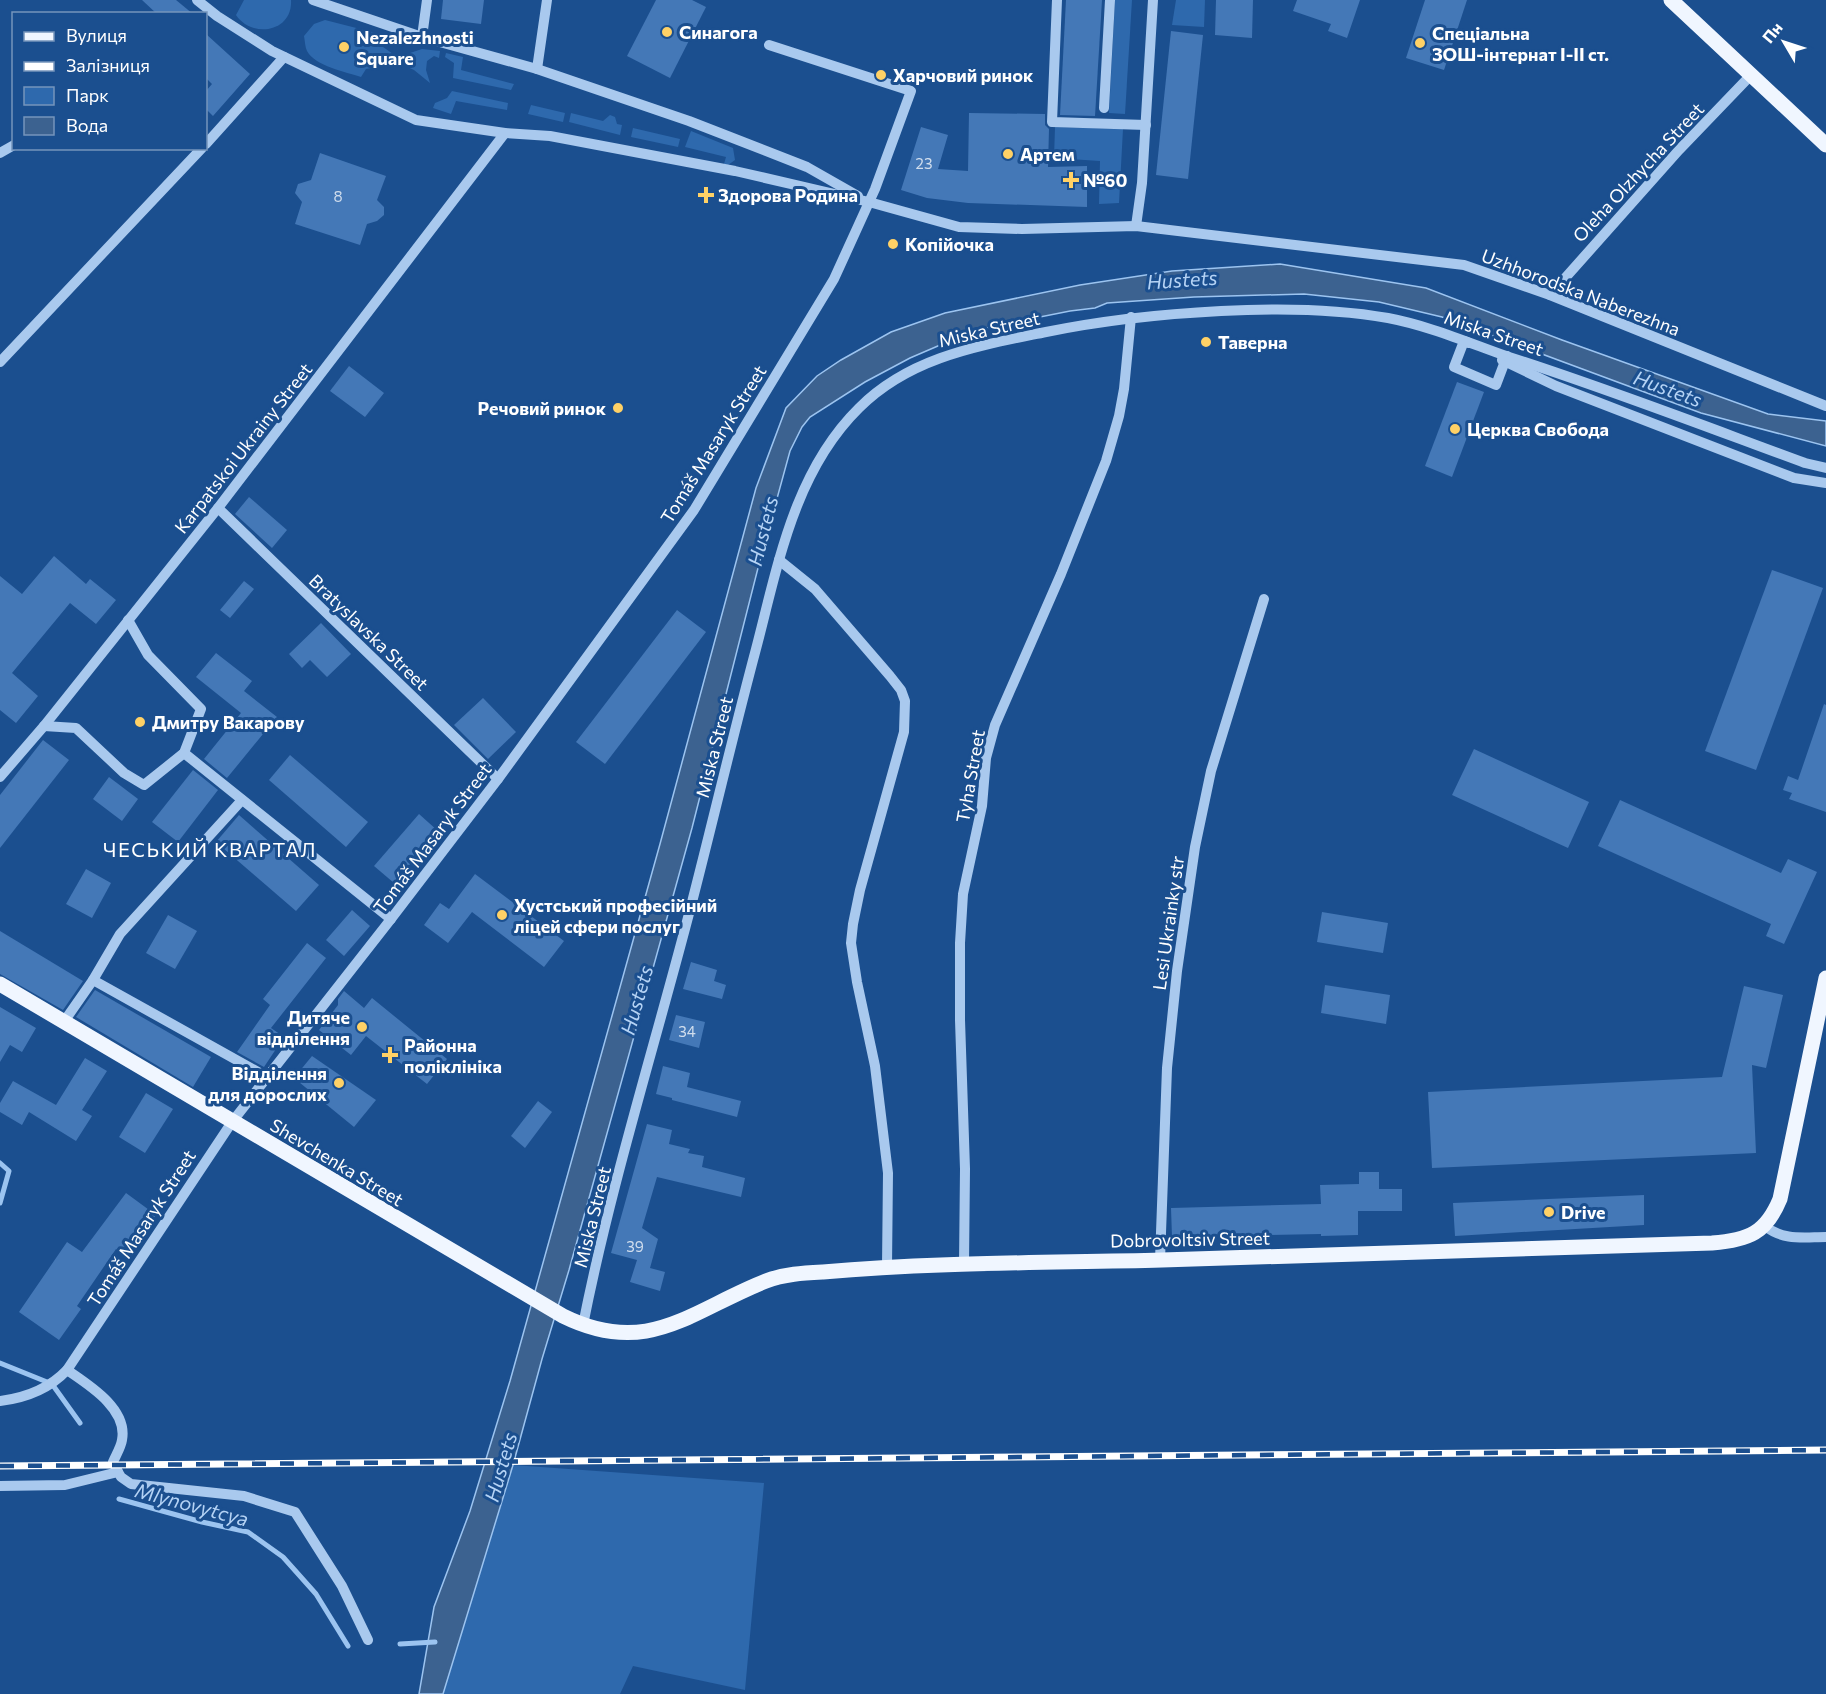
<svg xmlns="http://www.w3.org/2000/svg" width="1826" height="1694" font-family="Commissioner,sans-serif">
  <rect width="100%" height="100%" fill="#1b4f8f"/>
  <!-- green -->
  <g fill="#2e69ad">
    <path d="M244 0H291C293 32 252 39 236 15Z"/>
    <path d="M1115 0H1132L1125 114 1109 113Z"/>
    <path d="M1176 0H1205L1204 27 1172 25Z"/>
    <path d="M325 20 376 33V42L393 54 390 65 366 69 361 77C346 72 315 66 307 51 305 47 305 41 304 36L314 24Z"/>
    <path d="M422 49 440 51 439 58 434 56 427 61 426 70 430 83 414 70 403 65 404 55Z"/>
    <path d="M446 53 463 57 461 70 514 84 511 90 453 78 454 63 445 57Z"/>
    <path d="M452 91 508 103 507 110 456 101 451 114 433 108 435 103 447 98Z"/>
    <path d="M531 105 565 113 563 122 528 114Z"/>
    <path d="M571 113 603 121 610 115 615 117 617 124 622 125 620 135 569 122Z"/>
    <path d="M1055 127 1123 129 1119 203 1099 204 1100 161 1054 158Z"/>
    <path d="M633 128 680 139 678 147 631 137Z"/>
    <path d="M691 131 733 148 735 160 728 165 724 164 726 157 685 147Z"/>
    <path d="M513 1465 764 1483 745 1690 633 1666 620 1694H443Z"/>
  </g>
  <!-- water -->
  <path fill="#3c6290" stroke="#9cc4f0" stroke-width="1.5" d="M1280 264 1426 288 1562 340 1768 414 1826 421V446L1701 413 1442 317 1379 302 1304 294 1194 297 1107 303 1095 308 1070 311 994 326 968 333 910 358 865 382 810 417 802 427 790 451 758 568 692 828 569 1270 542 1359 513 1465 443 1694H419L434 1607 470 1511 510 1381 660 844 756 488 786 408 817 376 841 360 891 332 945 313 1080 285 1172 271Z"/>
  <g fill="none" stroke-linecap="round" stroke-linejoin="round">
    <!-- stream -->
    <g stroke="#9cc4f0" stroke-width="5">
      <path d="M0 1163 9 1171 0 1203"/>
      <path d="M0 1363 52 1384 80 1423"/>
      <path d="M119 1499 202 1522 248 1532 283 1557 316 1594 348 1646"/>
      <path d="M400 1644 435 1642"/>
    </g>
  </g>
  <!-- building -->
  <g fill="#4478b7">
    <path d="M142 0H176L193 14H157Z"/>
    <path d="M443 0H484L481 24 441 19Z"/>
    <path d="M656 0H692L706 7 670 78 627 56Z"/>
    <path d="M1066 0H1102L1095 116 1060 115Z"/>
    <path d="M1216 0H1253L1252 38 1215 35Z"/>
    <path d="M1297 0H1360L1347 38 1328 31 1331 24 1293 11Z"/>
    <path d="M1425 0H1467L1444 70 1406 58Z"/>
    <path d="M1171 31 1203 35 1188 179 1156 175Z"/>
    <path d="M206 34 250 74 213 116 206 109V91L212 84 206 78Z"/>
    <path d="M969 113 1045 114V125L1049 129 1048 167 1087 166V207L968 203 927 198 901 190 921 127 948 135 938 169 968 171Z"/>
    <path d="M320 153 386 176 377 200 384 207V215L377 221 367 224 360 245 295 224 302 202 295 193 298 184 311 180Z"/>
    <path d="M349 366 384 393 365 417 330 391Z"/>
    <path d="M1457 382 1484 392 1452 477 1425 466Z"/>
    <path d="M249 497 287 530 272 548 235 514Z"/>
    <path d="M54 556 86 584 90 579 116 600 96 624 70 603 12 673 38 696 16 723 0 710V576L22 594Z"/>
    <path d="M1772 570 1823 588 1756 770 1705 751Z"/>
    <path d="M244 581 254 589 230 618 220 610Z"/>
    <path d="M677 610 706 632 605 764 576 742Z"/>
    <path d="M321 623 351 654 327 677 310 660 302 668 289 654Z"/>
    <path d="M216 653 252 681 244 691 277 717 227 778 204 759 241 713 196 677Z"/>
    <path d="M483 698 516 732 488 759 454 725Z"/>
    <path d="M1824 704 1826 705V812L1789 799 1792 793 1783 790 1788 776 1798 780Z"/>
    <path d="M43 740 69 760 0 848V795Z"/>
    <path d="M1474 749 1589 802 1568 848 1452 795Z"/>
    <path d="M290 755 368 822 346 847 269 780Z"/>
    <path d="M193 770 218 790 178 842 152 822Z"/>
    <path d="M109 777 138 799 122 821 93 799Z"/>
    <path d="M1620 800 1781 873 1788 859 1817 872 1784 944 1766 936 1771 924 1598 846Z"/>
    <path d="M419 814 438 831 394 883 374 866Z"/>
    <path d="M239 815 319 885 296 911 216 842Z"/>
    <path d="M86 869 111 883 92 918 66 904Z"/>
    <path d="M475 874 564 941 544 967 472 912 448 943 424 925 440 903 449 909Z"/>
    <path d="M352 910 370 926 344 956 326 940Z"/>
    <path d="M1322 912 1388 923 1383 953 1317 942Z"/>
    <path d="M168 915 197 931 175 969 146 953Z"/>
    <path d="M0 931 83 981 63 1010 0 974Z"/>
    <path d="M307 943 326 958 271 1028 284 1037 264 1067 237 1052 270 1005 263 999Z"/>
    <path d="M691 962 717 970 714 981 726 985 722 999 683 989Z"/>
    <path d="M1325 985 1390 995 1386 1024 1321 1013Z"/>
    <path d="M1744 986 1783 995 1766 1068 1752 1065 1756 1153 1432 1168 1428 1092 1722 1077Z"/>
    <path d="M95 990 211 1057 193 1087 76 1017Z"/>
    <path d="M344 991 364 1008 372 998 447 1059 427 1084 366 1036 351 1055 319 1030 338 1005V999Z"/>
    <path d="M0 1007 36 1028 22 1052 10 1045 0 1062Z"/>
    <path d="M676 1015 705 1022 699 1048 669 1040Z"/>
    <path d="M312 1056 376 1100 354 1127 294 1078Z"/>
    <path d="M85 1058 107 1071 82 1110 92 1116 76 1141 29 1112 22 1125 0 1112V1103L13 1081 56 1105Z"/>
    <path d="M663 1066 690 1073 687 1087 741 1101 737 1117 672 1100V1098L656 1094Z"/>
    <path d="M146 1093 173 1109 145 1153 119 1137Z"/>
    <path d="M538 1101 552 1112 525 1148 511 1136Z"/>
    <path d="M647 1124 672 1130 669 1144 690 1149 688 1153 704 1156 702 1167 745 1178 741 1197 657 1177 642 1228 658 1239 650 1268 665 1272 660 1291 630 1282 637 1260 611 1253Z"/>
    <path d="M1359 1172H1379V1189H1402V1211H1358V1235L1321 1236V1234L1172 1237 1171 1208 1321 1204 1320 1185 1359 1184Z"/>
    <path d="M126 1193 156 1215 125 1256 116 1249 77 1306 81 1309 59 1340 19 1312 67 1242 82 1252Z"/>
    <path d="M1644 1195V1225L1455 1236 1453 1203Z"/>
  </g>
  <g fill="none" stroke-linecap="round" stroke-linejoin="round">
    <!-- minor -->
    <g stroke="#a9c9ee" stroke-width="10">
      <path d="M197 0 217 16 272 51 416 120 505 133 550 136 735 171 869 202 959 227 1022 229 1136 226 1464 265 1550 295 1826 406"/>
      <path d="M313 0 422 37 537 69 689 121 807 167 858 196"/>
      <path d="M1057 0 1052 122 1146 125"/>
      <path d="M422 37 427 0"/>
      <path d="M537 69 547 0"/>
      <path d="M1104 108 1110 0"/>
      <path d="M206 144 284 57"/>
      <path d="M0 153 14 145"/>
      <path d="M1136 226 1142 183 1153 0"/>
      <path d="M1550 295 1679 150 1752 74"/>
      <path d="M1469 343 1464 341 1454 367 1496 385 1507 356"/>
      <path d="M1502 360 1556 386 1794 478 1826 483"/>
      <path d="M0 362 202 148"/>
      <path d="M218 508 498 779"/>
      <path d="M779 560 815 589 890 676 901 690 905 701 904 732 860 890 853 924 851 943 857 982 875 1066 888 1173 887 1266"/>
      <path d="M44 726 76 728 124 773 144 785 184 753 201 709 148 655 128 620"/>
      <path d="M184 753 391 919"/>
      <path d="M0 777 44 726 218 508 505 133"/>
      <path d="M93 980 267 1077"/>
      <path d="M63 1023 93 980 120 934 242 800"/>
      <path d="M1765 1226C1783 1241 1804 1237 1826 1237"/>
      <path d="M1160 1260 1167 1068 1177 971 1195 847 1211 771 1264 599"/>
      <path d="M964 1263 965 1169 960 1020V943L963 894 982 806 986 758 995 725 1061 574 1106 461 1119 416 1124 389 1131 317"/>
      <path d="M583 1325C611 1184 655 1045 691 906 713 821 733 735 756 649 778 565 794 472 859 408 910 357 978 346 1046 332 1105 320 1162 314 1221 311 1277 308 1332 308 1388 318 1430 326 1469 343 1509 357 1609 389 1707 427 1805 463L1826 468"/>
      <path d="M0 1401C25 1398 49 1389 67 1370"/>
      <path d="M118 1472 113 1462C116 1455 121 1447 122 1440 128 1409 89 1385 67 1370L232 1122 391 919 498 779 694 510 834 279 875 189 911 91 769 45"/>
      <path d="M0 1486 65 1485 118 1472 121 1477 131 1484 244 1496 295 1512 342 1586 368 1640"/>
    </g>
    <!-- major -->
    <g stroke="#f0f6ff" stroke-width="15">
      <path d="M1671 0 1826 145"/>
      <path d="M0 984 563 1316C648 1358 690 1311 766 1281 784 1274 804 1273 823 1272 936 1262 1049 1263 1162 1260 1346 1256 1529 1248 1712 1243 1749 1240 1766 1233 1780 1199L1826 978"/>
    </g>
    <defs>
      <path id="rail" d="M0 1466 1826 1450"/>
    </defs>
    <!-- rail casing -->
    <use href="#rail" stroke="#fff" stroke-width="7"/>
    <!-- rail -->
    <use href="#rail" stroke="#1b4f8f" stroke-width="4.5" stroke-dasharray="14" stroke-linecap="butt"/>
  </g>
  <!-- markers -->
  <g fill="#ffd166" stroke="#1b4f8f" stroke-width="2">
    <circle cx="667" cy="32" r="6"/>
    <circle cx="1420" cy="43" r="6"/>
    <circle cx="344" cy="47" r="6"/>
    <circle cx="881" cy="75" r="6"/>
    <circle cx="1008" cy="154" r="6"/>
    <path d="M1068 171h6v6h6v6h-6v6h-6v-6h-6v-6h6z"/>
    <path d="M703 186h6v6h6v6h-6v6h-6v-6h-6v-6h6z"/>
    <circle cx="893" cy="244" r="6"/>
    <circle cx="1206" cy="342" r="6"/>
    <circle cx="618" cy="408" r="6"/>
    <circle cx="1455" cy="429" r="6"/>
    <circle cx="140" cy="722" r="6"/>
    <circle cx="502" cy="915" r="6"/>
    <circle cx="362" cy="1027" r="6"/>
    <path d="M387 1046h6v6h6v6h-6v6h-6v-6h-6v-6h6z"/>
    <circle cx="339" cy="1083" r="6"/>
    <circle cx="1549" cy="1212" r="6"/>
  </g>
  <g text-anchor="middle" dominant-baseline="central" stroke-width="6" stroke-linejoin="round" paint-order="stroke">
    <!-- number labels -->
    <g font-size="15" fill="#d0dded">
      <text x="924" y="163">23</text>
      <text x="338" y="196">8</text>
      <text x="687" y="1031">34</text>
      <text x="635" y="1246">39</text>
    </g>
    <!-- poi labels -->
    <g font-size="18" font-weight="bold" fill="#fff" stroke="#1b4f8f" text-anchor="start">
      <text x="679" y="32">Синагога</text>
      <text x="1432" y="33">Спеціальна<tspan x="1432" dy="21">ЗОШ-інтернат І-ІІ ст.</tspan></text>
      <text x="356" y="37">Nezalezhnosti<tspan x="356" dy="21">Square</tspan></text>
      <text x="893" y="75">Харчовий ринок</text>
      <text x="1020" y="154">Артем</text>
      <text x="1083" y="180">№60</text>
      <text x="718" y="195">Здорова Родина</text>
      <text x="905" y="244">Копійочка</text>
      <text x="1218" y="342">Таверна</text>
      <text x="606" y="408" text-anchor="end">Речовий ринок</text>
      <text x="1467" y="429">Церква Свобода</text>
      <text x="152" y="722">Дмитру Вакарову</text>
      <text x="514" y="905">Хустський професійний<tspan x="514" dy="21">ліцей сфери послуг</tspan></text>
      <text x="350" y="1017" text-anchor="end">Дитяче<tspan x="350" dy="21">відділення</tspan></text>
      <text x="404" y="1045">Районна<tspan x="404" dy="21">поліклініка</tspan></text>
      <text x="327" y="1073" text-anchor="end">Відділення<tspan x="327" dy="21">для дорослих</tspan></text>
      <text x="1561" y="1212">Drive</text>
    </g>
    <!-- street labels -->
    <g font-size="18" fill="#fff" stroke="#1b4f8f">
      <text transform="translate(1638 172) rotate(-47)">Oleha Olzhycha Street</text>
      <text transform="translate(1581 292) rotate(21)">Uzhhorodska Naberezhna</text>
      <text transform="translate(989 329) rotate(-13)">Miska Street</text>
      <text transform="translate(1494 333) rotate(19)">Miska Street</text>
      <text transform="translate(713 444) rotate(-58)">Tomáš Masaryk Street</text>
      <text transform="translate(243 448) rotate(-52)">Karpatskoi Ukrainy Street</text>
      <text transform="translate(369 632) rotate(44)">Bratyslavska Street</text>
      <text transform="translate(714 747) rotate(-76)">Miska Street</text>
      <text transform="translate(970 776) rotate(-80)">Tyha Street</text>
      <text transform="translate(432 838) rotate(-53)">Tomáš Masaryk Street</text>
      <text transform="translate(1168 923) rotate(-82)">Lesi Ukrainky str</text>
      <text transform="translate(337 1162) rotate(31)">Shevchenka Street</text>
      <text transform="translate(592 1217) rotate(-76)">Miska Street</text>
      <text transform="translate(141 1228) rotate(-57)">Tomáš Masaryk Street</text>
      <text transform="translate(1190 1239) rotate(-1)">Dobrovoltsiv Street</text>
    </g>
    <!-- water labels -->
    <g font-size="20" font-style="italic" fill="#b5d3f5" stroke="#1b4f8f">
      <text transform="translate(1182 279) rotate(-4)">Hustets</text>
      <text transform="translate(1668 388) rotate(20)">Hustets</text>
      <text transform="translate(762 531) rotate(-76)">Hustets</text>
      <text transform="translate(636 1000) rotate(-74)">Hustets</text>
      <text transform="translate(500 1467) rotate(-74)">Hustets</text>
      <text transform="translate(192 1504) rotate(15)">Mlynovytcya</text>
    </g>
    <!-- neighbourhood labels -->
    <g font-size="20" letter-spacing="1.5" fill="#fff" stroke="#1b4f8f">
      <text x="210" y="849">ЧЕСЬКИЙ КВАРТАЛ</text>
    </g>
  </g>
  <!-- legend -->
  <rect x="12" y="12" width="195" height="138" fill="#1b4f8f" stroke="#7695bc" stroke-width="1.5"/>
  <rect x="24" y="32" width="30" height="9" fill="#f0f6ff" stroke="#7695bc" stroke-width="1.5"/>
  <text x="66" y="42" font-size="18" fill="#ffffff">Вулиця</text>
  <rect x="24" y="62" width="30" height="9" fill="#ffffff" stroke="#7695bc" stroke-width="1.5"/>
  <text x="66" y="72" font-size="18" fill="#ffffff">Залізниця</text>
  <rect x="24" y="87" width="30" height="18" fill="#2e69ad" stroke="#7695bc" stroke-width="1.5"/>
  <text x="66" y="102" font-size="18" fill="#ffffff">Парк</text>
  <rect x="24" y="117" width="30" height="18" fill="#3c6290" stroke="#7695bc" stroke-width="1.5"/>
  <text x="66" y="132" font-size="18" fill="#ffffff">Вода</text>
  <!-- north arrow -->
  <g transform="translate(1784 42) rotate(309)" stroke="#1b4f8f" stroke-width="4.5" paint-order="stroke">
  <path d="M0-4.5L10 22L0 15L-10 22Z" fill="#ffffff"/>
  <text y="-9" font-size="16" font-weight="bold" text-anchor="middle" fill="#ffffff">Пн</text>
  </g>
</svg>
